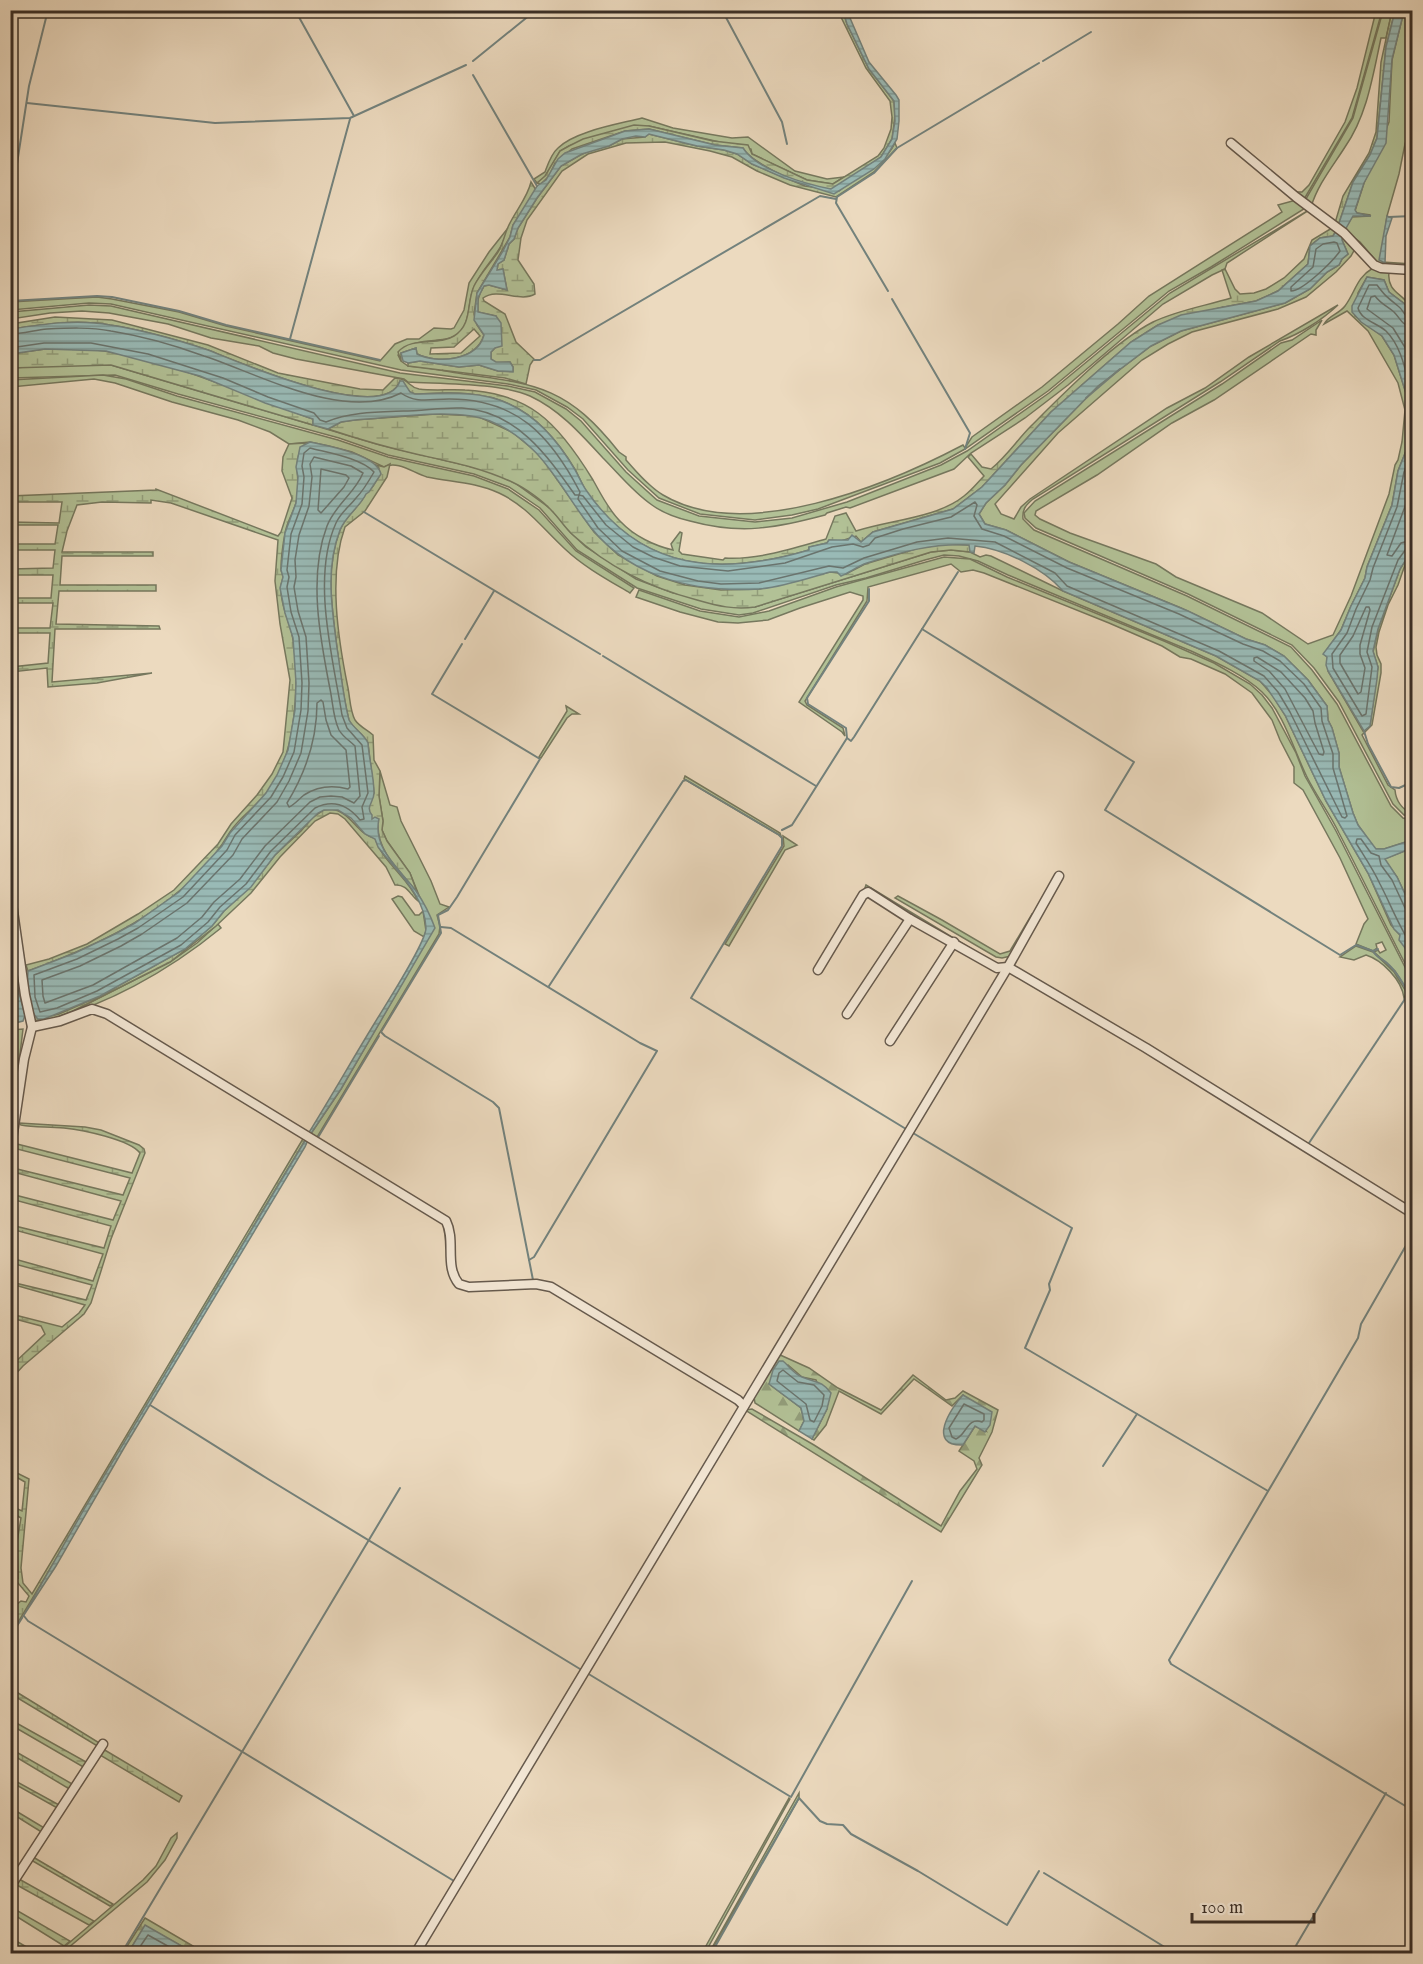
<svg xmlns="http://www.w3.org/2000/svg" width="1423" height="1964" font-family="'IM FELL English',serif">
  <defs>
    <pattern id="forest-firs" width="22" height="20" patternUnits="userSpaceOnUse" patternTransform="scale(1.5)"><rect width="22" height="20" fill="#b2c196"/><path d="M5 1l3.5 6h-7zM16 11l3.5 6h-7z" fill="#929d7a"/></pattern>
    <pattern id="wetland-marsh" width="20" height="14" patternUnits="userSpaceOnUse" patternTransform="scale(1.5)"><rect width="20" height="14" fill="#b2c196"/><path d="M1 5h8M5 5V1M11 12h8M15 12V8" fill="none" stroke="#929d7a"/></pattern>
    <pattern id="water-rules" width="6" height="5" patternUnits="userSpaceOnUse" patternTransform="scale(1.5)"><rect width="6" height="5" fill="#99bab6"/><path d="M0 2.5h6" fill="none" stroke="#7e9894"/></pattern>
  </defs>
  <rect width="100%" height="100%" fill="#ecdabf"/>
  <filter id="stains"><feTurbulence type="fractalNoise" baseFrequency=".00333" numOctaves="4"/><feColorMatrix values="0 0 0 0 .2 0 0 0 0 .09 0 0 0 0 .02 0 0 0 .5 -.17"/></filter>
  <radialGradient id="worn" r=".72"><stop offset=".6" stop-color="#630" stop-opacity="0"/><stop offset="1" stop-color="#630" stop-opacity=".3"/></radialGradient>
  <!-- green -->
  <g fill="#b2c196" stroke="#76785e" stroke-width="1.5">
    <path d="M1376 11H1382L1352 118 1303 201 1292 192H1302L1309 185 1345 122 1357 88Z"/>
    <path d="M1383 11H1392L1386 38H1381C1373 75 1367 116 1345 147 1333 166 1318 184 1311 207L1305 202 1307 197 1353 118Z"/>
    <path d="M1404 11H1412V126L1405 144 1399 174 1387 216 1381 258 1382 262 1412 264V267L1383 266 1378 263 1360 242 1344 230 1352 217 1370 216V215L1357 213 1355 211 1364 183 1389 122 1392 60Z"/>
    <path d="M642 118 673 128 732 138 748 137 795 171 827 179 844 177 833 184 807 180 752 154 751 149 649 126 597 136 569 146 560 151 545 177 537 183 534 179 545 172C548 164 551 154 558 148 575 131 619 124 642 118Z"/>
    <path d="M1296 200 1307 207 1211 267 1169 291 1048 391 965 449 940 463 818 509 792 515 755 520 700 514 659 498 628 470 583 419 567 407 536 390 508 384 401 370 111 304 89 303 11 310 10 302 97 297 112 299 179 312 226 326 380 361 395 344 407 339H419L434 328 451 329 454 328 464 310 469 283 489 252 508 228C503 252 483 266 474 287 466 304 473 326 453 337 443 342 428 339 417 343 410 344 404 351 398 355L401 361 408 366C427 367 445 371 463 374 540 384 569 389 619 452L626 457V460C637 472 648 486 663 495 745 544 887 485 963 445L965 448 972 437 1042 387 1118 324 1149 296 1282 212 1278 205Z"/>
    <path d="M1309 210 1227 263 1225 269 1212 275 1163 304 1068 385 1025 418 971 453 954 469 850 508 846 507 827 513 825 515C776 528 741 535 690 521 677 518 663 513 652 505 633 492 619 474 603 458 581 434 560 410 530 396 502 383 440 384 408 382L404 379 296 359 273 353 259 346 211 338 168 324 109 313 82 311 50 313 11 319V312L89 305 111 306 400 373 508 386 535 392 566 409 581 421 626 472 657 500 699 516 755 522 792 518 847 502 941 465 967 451 1049 393 1170 293Z"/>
    <path d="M1342 235 1356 247 1351 256 1336 272 1306 297 1278 309 1192 332 1168 344 1142 360 1058 433 995 504 1001 514 1014 519 1021 507 1030 499 1167 408 1205 388 1249 357 1338 305C1322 320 1300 334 1280 341L1220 382 1033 499C1026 505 1022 509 1023 519L1034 530 1187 596 1291 647 1312 670 1337 704 1391 806 1403 818 1412 820V840L1384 849H1375L1358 825 1353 813 1339 767V753L1332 728 1328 720 1327 706 1308 680 1284 656 1265 645 1246 639 1181 608 1069 562 1006 530 985 524 979 514 986 503 1005 485 1021 465 1098 386 1151 346 1181 331 1285 303 1310 289 1327 272 1339 265 1342 259 1348 254 1342 240Z"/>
    <path d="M1373 268 1389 272C1386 297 1412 293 1412 317L1406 305 1389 292 1384 280 1367 277 1358 293 1355 316 1382 336 1394 355 1410 406 1408 446 1398 471 1392 505 1367 567 1365 578 1351 606 1341 630 1324 654 1327 657 1328 671 1363 731 1370 725 1378 667 1373 652 1378 629 1400 569 1412 550V553L1406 562 1398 585 1388 605 1379 632 1376 647 1377 655 1381 664V673L1372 725 1362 735 1388 785 1395 790C1396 802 1402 809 1412 814V817L1404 815 1393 804 1339 702 1314 668 1292 645 1188 594 1036 528 1025 518 1024 513 1035 501 1222 384 1281 343 1292 340 1322 320 1316 330V335L1311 334 1214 400 1172 423 1097 475 1036 511 1035 515 1040 519 1070 533 1156 564 1176 577 1262 613 1308 644 1333 635 1351 596 1389 494 1395 465 1398 460 1402 442 1405 410 1398 383 1368 331 1347 311 1324 324C1329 315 1339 314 1345 306 1356 291 1356 278 1373 268Z"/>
    <path d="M58 365H111L380 445 489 471 515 483 551 509 571 533 586 547 636 579 673 593 755 607 931 552 951 550 970 552 980 557 986 555 991 556 1063 591 1216 656 1260 681 1273 696 1285 715 1326 801 1368 873 1391 925 1400 935V940L1412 957V977C1387 929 1364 881 1339 833 1330 814 1317 797 1307 777 1294 751 1284 713 1262 692 1243 674 1215 662 1191 651L1008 575 978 561 959 556 944 555 925 560 866 578 836 585 753 613 739 615 701 609 637 588 577 550 540 508 509 487 474 474 388 455 339 438 178 394 115 375 11 378V368Z"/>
    <path d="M103 375 126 379 177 396 338 440 388 457 474 476 508 489 539 510 576 551 634 588 630 593C608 580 584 567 565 549 543 529 527 506 499 493 476 482 451 482 427 477 413 473 398 460 384 467L352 452 329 446 310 442 289 444 270 432 238 420 172 402 115 383 94 379 11 387 10 380Z"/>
    <path d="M944 557 970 559 1007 577 1164 641 1214 663 1250 684 1262 695 1272 708 1296 753 1305 776 1336 831 1412 981V998L1395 971 1374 952 1378 950 1380 953 1386 950 1382 942 1376 944 1377 948 1373 951 1356 944 1364 924 1368 919 1340 858 1303 790 1294 783V767L1280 740 1272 720 1252 693 1225 674 1191 659 1180 657 1162 646 1109 623 984 573 973 570 961 572 951 564 868 587 867 601 805 701 807 705 843 728 845 736 842 732 799 702 863 600V596L850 592 800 608 768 620 738 623 718 622 680 612 636 597 639 590 700 611 739 617 769 611 836 587Z"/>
    <path d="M566 706 579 714H572L567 718 541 758 539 757 567 711Z"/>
    <path d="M380 771 390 805 397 807 401 821 431 881 440 904 449 907 437 915 440 926 439 934 316 1139 310 1135 341 1089 433 930 410 873 387 841 382 830 383 821 379 796Z"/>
    <path d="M685 776 780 833 781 836 684 779Z"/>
    <path d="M783 836 797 845 785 850 729 946 725 944 784 846Z"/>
    <path d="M1412 848V909L1397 877 1384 859Z"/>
    <path d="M10 863 27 979 71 1012 170 962 197 943 218 924 221 928C170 970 102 1009 38 1022L34 1019 30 1009 11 880Z"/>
    <path d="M866 885 998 965 865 888Z"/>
    <path d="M398 896 402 897 415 915H419L423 911 426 931 424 937 414 931 392 899Z"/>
    <path d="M898 896 942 920 1000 954 1010 951 1032 914 1034 915 1011 956 1002 958 996 957 895 898Z"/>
    <path d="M1356 946 1373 952 1394 972 1407 993 1404 998C1402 980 1382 960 1366 955L1354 960 1340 957Z"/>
    <path d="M23 1029 11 1129V1030Z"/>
    <path d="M799 1793V1798L710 1953H709Z"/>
    <path d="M789 1798 790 1799 705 1953H702Z"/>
    <path d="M177 1833V1838L165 1860 147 1882 62 1953 56 1954 143 1880 156 1866 171 1838Z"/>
  </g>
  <!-- forest -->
  <g fill="url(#forest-firs)" stroke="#76785e" stroke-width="1.5">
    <path d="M778 1354 809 1368 838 1388 881 1410 913 1375 946 1400 955 1398 963 1391 998 1410 992 1432 979 1458 982 1465 941 1532 745 1410 752 1409 814 1445 941 1526 960 1491 977 1469 974 1461 959 1451 975 1426 986 1431 963 1395 952 1406 914 1379 881 1414 839 1391 826 1425 814 1440 812 1439 827 1409 816 1380 802 1377 788 1365 769 1384 801 1408 804 1421 799 1431 755 1403 754 1397Z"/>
    <path d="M145 1918 205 1953H194L145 1926 128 1953 122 1954Z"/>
  </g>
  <!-- wetland -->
  <g fill="url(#wetland-marsh)" stroke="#76785e" stroke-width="1.5" fill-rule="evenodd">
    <path d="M838 11H843L847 24 869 69 894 101 895 117 892 139 881 157 836 188C817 195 751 164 743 148L715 145 649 129 625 131 572 149 555 163 549 176 541 184 537 183 545 176 560 151 569 146 583 139 634 125 649 126 713 141 748 145 752 154 807 180 833 184 878 156 884 148 891 129 892 117 890 101 866 68Z"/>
    <path d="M1392 11H1395L1386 47 1377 138 1370 155 1353 182 1338 226 1335 223 1343 196 1369 153 1376 132 1381 62Z"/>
    <path d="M649 134 697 146 724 150 737 154 752 164 805 186 839 191C859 174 883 167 895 143L897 148 874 172 836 197 790 185 757 171 732 157 710 151 665 142 626 143 588 154 562 171 527 220 521 238 518 260 534 284 535 294C520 303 498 287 483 298L484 301 505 314 516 342 534 359 530 365 526 384 505 378 408 366V363L420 361 459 367 479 365 498 371H513V367L510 362 496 363 491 359V352L495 348 496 316 478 312C477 302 478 295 484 286L489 285 507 290 503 269 497 270 498 264 504 260 509 244 514 239 518 228 537 198 561 166 582 154 597 148 609 146 622 139 645 137Z"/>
    <path d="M531 182 536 190 513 225 510 237 477 293 474 314 477 325 484 335C476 361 438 364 417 354L416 348 401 353V361L398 352C412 336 438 346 454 336 473 324 466 303 474 286 480 274 490 264 498 252 503 244 504 236 508 227 515 211 527 199 531 182ZM474 329 480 336 461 353 430 354 431 348 454 347Z"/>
    <path d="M1332 228 1336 231 1333 236 1320 238 1310 246 1308 264 1278 291 1256 301 1219 308 1158 325 1131 342 1051 412 982 487 953 509 873 532 861 542 856 536 841 541 829 540 827 543 809 547V550C721 576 642 572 586 491 582 484 579 477 576 471 560 444 538 417 509 404 481 390 445 393 415 394L410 392 400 381C384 426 237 361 208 350 178 340 142 330 110 325 77 319 44 324 11 329V324L55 317 112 320 208 345 278 373 360 389 383 390 395 378C410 379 408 387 419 389 434 391 450 389 465 390 490 391 518 398 538 413 560 429 579 457 593 480 601 494 609 511 621 522 634 536 655 546 673 550L671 544 680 532 682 533 679 551 682 554 723 560 725 558C759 560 794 548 826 539L835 516 846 513 856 531C889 520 937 518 964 496 972 490 978 482 984 476L968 457 971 454 982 467 991 469C1007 456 1017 440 1031 426 1063 394 1114 342 1153 322 1178 310 1205 306 1231 298L1222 270 1225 269 1235 289 1240 294 1254 293 1266 289 1284 278 1304 259 1312 240Z"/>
    <path d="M45 349C64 350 85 348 104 351 177 362 244 395 313 419V425L111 365 11 368V354Z"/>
    <path d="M436 414 477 416 512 432 540 455 594 532 618 555 657 576 685 585 721 590 760 589 830 572 846 574 865 564 919 548 947 544 970 545V552L951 550 931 552 755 607C734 610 718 606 697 600 651 588 609 568 573 535 565 528 560 519 552 511 542 500 525 488 512 482 482 468 452 462 420 455 389 448 358 439 328 429L341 422 354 420Z"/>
    <path d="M306 443C289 460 303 482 296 503 293 513 287 522 285 533 283 544 281 557 281 569 281 572 283 574 283 577 283 580 281 583 281 586 280 602 288 619 292 634 295 648 296 670 296 684 295 723 290 765 264 796 254 808 238 819 230 832 187 905 105 943 28 971L26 965 49 959 87 944 138 914 174 890 218 844 231 824 257 795 272 774 283 752 290 680 280 624 275 581 278 540 171 503 151 500V503L102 502 77 505 67 531 62 552H153V556H62L60 585H156V591H59L56 624 159 626 160 629H55L52 682 152 673 97 683 48 687 47 668 11 672V667L48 663 50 633H11V628H50L53 603H11V598H51L53 575H11V569L53 568 55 550H11V544H55L58 525H11V522L59 523 62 502H11L10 496 156 490V489L278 536 281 532 292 498 282 471 283 457 289 444Z"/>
    <path d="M390 464 387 477 365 511 345 527C328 574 338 639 348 688 350 698 350 711 355 720 359 726 367 730 373 735L374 760 380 771 379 796 383 821 382 830 387 841 410 873 417 892C401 872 377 852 378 825L371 818 368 808 374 793 368 743C364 734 353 729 349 720 343 697 340 672 337 648 332 607 325 570 340 530 346 515 360 507 366 493 374 488 379 477 379 468L376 465 384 467Z"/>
    <path d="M331 809C352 812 356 834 375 838 383 863 408 877 418 901 410 895 407 884 395 885L386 867 345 819 338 814 330 813 315 821 280 857 251 893 216 926 170 962 71 1012 52 1019 41 1020 38 1019 59 1014 100 996 185 949 212 926 224 911 250 887 275 855 301 831 312 818 324 810Z"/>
    <path d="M10 911 17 961 14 963 15 978 11 979Z"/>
    <path d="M19 1123 85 1127 101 1130 139 1145 144 1149 145 1153 111 1239 91 1303 84 1314 23 1366 11 1379V1366L45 1334 41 1326 11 1318V1314L62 1327 79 1313 85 1305 11 1284V1282L86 1300 92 1285 11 1263V1258L93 1281 103 1254 11 1229V1225L104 1248 111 1226 11 1199V1194L113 1220 121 1201 13 1172V1168L123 1195 130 1178 17 1149V1144L132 1173 140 1153C129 1139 82 1130 64 1128 49 1126 35 1128 21 1125Z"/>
    <path d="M304 1137 306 1139C206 1303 110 1470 11 1634V1601L17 1604 21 1601 26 1602 29 1596 18 1583 11 1579V1575L18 1578 17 1547 11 1544V1539L17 1542 21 1518 11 1512V1506L22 1511 25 1482 11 1474V1470L29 1479 21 1568 23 1583 32 1594Z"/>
    <path d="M10 1688 101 1744 99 1747 11 1694Z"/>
    <path d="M11 1720 88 1763 85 1768 11 1725Z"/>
    <path d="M11 1749 74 1785 71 1790 11 1754Z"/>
    <path d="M103 1749 182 1796 179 1802 100 1755Z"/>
    <path d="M10 1778 61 1806 59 1809 11 1782Z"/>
    <path d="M11 1808 46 1829 43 1833 11 1813Z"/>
    <path d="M33 1857 113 1904 110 1906 31 1860Z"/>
    <path d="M19 1879 94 1921 89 1925 15 1884Z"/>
    <path d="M10 1907H11L70 1941 64 1946 11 1913Z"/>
    <path d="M11 1938 37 1953H25L11 1945Z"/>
  </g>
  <!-- water -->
  <g fill="url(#water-rules)" stroke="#73827d" stroke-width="1.5">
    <path d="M843 11H847L869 62 896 95 899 100V121L897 139 885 159 874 169 834 194 784 178 752 164 737 154 724 150 697 146 649 134 645 137 636 136 622 139 609 146 582 154 561 166 537 198 518 228 514 239 509 244 504 260 498 264 497 270 503 269 507 290 489 285 484 286 478 298V312L496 316 501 323 502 346 495 348 491 352V359L496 362H510L513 367V372L498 371 479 365 459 367 420 361 408 363 403 361 401 353 416 348 417 354C437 364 477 361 484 335L474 320 477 293 503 251 510 237 513 225 537 186 546 180 558 159 565 153 625 131 649 129 715 145 743 148C757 170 805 184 831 189L881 157 892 139 895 121 894 101 869 69 847 24Z"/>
    <path d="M1395 11H1404L1392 59 1386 143 1364 183 1355 210 1357 213 1371 216H1353L1345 230 1338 226 1353 182 1370 155 1377 138 1386 47Z"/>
    <path d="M1387 216 1392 218 1386 236 1385 263 1379 260Z"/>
    <path d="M1336 231 1342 235V240L1348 254 1342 259 1339 265 1327 272 1310 289 1285 303 1181 331 1151 346 1098 386 1021 465 1005 485 986 503 979 514 985 524 1006 530 1069 562 1188 611 1246 639 1265 645 1284 656 1308 680 1327 706 1328 720 1332 728 1339 753V767L1353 813 1358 825 1376 849H1384L1412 840V848L1385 859 1397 877 1412 909V957L1399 940 1400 935 1394 929 1368 873 1326 801 1285 715 1267 688 1260 681 1216 656 1063 591C1044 569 1005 549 975 546L974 553 970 552 969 545C933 543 901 552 867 563 858 566 850 572 841 576L837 572H830C808 578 783 587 759 589 691 593 623 576 583 517 555 478 537 440 490 421 455 407 393 418 355 420L341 422 328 429 313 425V419L265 403 200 376 106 351 45 349 11 354V329C44 324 77 319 110 325 142 330 178 340 208 350 236 361 385 426 400 381H403L410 392 415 394C445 393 481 390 509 404 538 417 560 444 575 470 579 477 582 484 586 490 642 572 721 576 809 550V547L827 543 829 540H848L852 535 861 542 873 532 953 509 982 487 1051 412 1131 342 1158 325 1181 315 1256 301 1278 291 1308 264 1310 246 1320 238 1333 236Z"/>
    <path d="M1367 277 1384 280 1389 292 1406 305 1412 317V550L1400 569 1378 629 1373 651 1378 667 1377 679 1370 726 1364 731 1328 671 1326 665 1327 657 1323 654 1341 630 1351 606 1365 578 1367 567 1392 505 1398 471 1408 446 1410 406 1394 355 1382 336 1361 322 1352 312V306Z"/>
    <path d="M310 442C328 446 376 454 381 474L369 492 366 494C360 507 346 515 340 530 325 569 332 608 337 648 341 672 343 697 349 720 354 729 364 734 368 743 369 760 374 776 374 793 374 802 365 807 372 815V819L375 817 379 819C372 849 401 870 416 891 423 901 431 917 435 928L341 1089 310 1135 308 1134C331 1097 352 1060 374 1024 384 1007 426 943 426 928 425 895 396 871 378 847L375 839 365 834 351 818 338 810H324L318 813 275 855 251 887 224 911 212 926 185 949 100 996 44 1019H38C27 1009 27 985 28 971L75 953 115 934 135 923 179 892 222 846 230 833 266 793 277 775 288 750 295 710 296 683 293 638 285 613 280 588 283 577 281 570 285 533 296 503 298 477 296 467 300 447Z"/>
    <path d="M15 978 25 1015 23 1021 11 1024V979Z"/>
    <path d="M306 1139 308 1140 305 1147 124 1448 56 1566 22 1618 83 1511Z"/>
    <path d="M779 1361H783C789 1366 794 1374 802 1377 816 1383 821 1380 831 1393L827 1409 812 1439 799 1431 804 1421 801 1408 769 1384 773 1370Z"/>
    <path d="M963 1395 992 1412 990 1425 985 1432 975 1426 963 1445C926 1446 951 1408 963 1395Z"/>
    <path d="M145 1925 194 1953H128Z"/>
  </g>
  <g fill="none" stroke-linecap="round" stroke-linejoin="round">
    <!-- shore -->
    <g stroke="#6a746e" stroke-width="1.5">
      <path d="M1334 242 1337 243 1340 251C1333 261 1303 291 1291 291V287L1313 267 1316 249 1323 244Z"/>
      <path d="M1412 319C1403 317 1405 311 1398 306 1386 296 1386 297 1377 285H1369L1358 308C1361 320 1377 323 1386 331 1403 348 1406 375 1412 396"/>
      <path d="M1412 326C1401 325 1401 319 1394 312 1387 306 1381 304 1375 296L1371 297 1367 309 1393 328 1406 349 1412 366"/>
      <path d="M10 334C23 334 35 330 47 329 68 328 90 327 111 331 142 336 174 345 204 356 259 374 345 422 401 393 416 404 431 399 449 399 517 399 550 435 580 492L579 495 583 496 606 525 633 547 653 557 680 566 728 571 785 563 832 547 853 544 863 547 869 545 875 538 903 529 951 517 975 502 977 505 974 516 982 529 1004 536 1067 568 1179 614 1243 644 1263 651 1280 661 1304 684 1321 708 1322 721 1333 754V768L1347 816 1345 818 1342 817 1290 712 1278 692 1264 676 1219 651 1067 586 1055 573 995 542 948 538 917 542 864 558 843 568 829 566 759 583 721 584 698 581 660 571 622 551 598 528 578 499 579 495H575C547 455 516 411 462 408 442 407 423 411 403 411 377 412 350 412 326 422L320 420 314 413 268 397 223 378 148 354 91 343H44L10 348"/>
      <path d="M310 448C329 453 361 458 374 472 370 479 362 492 356 498 349 507 341 512 336 523 311 578 333 658 342 715L347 728 362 745 368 793 362 807 364 819 360 820C348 805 333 799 315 808L271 851 246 884 220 907 208 922 181 945 97 991 57 1008 40 1012 35 997 34 975 77 959 118 939 138 928 183 897 227 850 235 835 271 797 283 777 294 752 301 710 302 683 299 637 291 612 287 587 289 577 287 570 291 534 302 504 304 477 302 466 304 453Z"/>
      <path d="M1412 452 1404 472 1397 507 1373 568 1370 580 1356 609 1347 633 1332 654 1333 668 1362 716 1366 714 1372 667 1367 652 1372 627 1398 560 1406 549 1412 547"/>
      <path d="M314 457 351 466 363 473C355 493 335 505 327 526 308 576 320 638 330 689 333 703 333 718 339 730 343 737 350 741 355 746L360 796 354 803 342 797 331 796 320 797 310 802 265 846 240 879 214 902 202 917 177 938 93 985 45 1003 43 996 42 980 80 966 121 946 142 934 187 903 233 855 242 839 277 802 289 781 301 753 308 711 309 683 306 637 298 611 294 587 296 577 295 560 299 535 309 506 312 477 310 464Z"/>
      <path d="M321 469 346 475 349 478 344 487 321 513 318 510Z"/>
      <path d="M1412 470 1407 501 1387 555 1392 556 1401 543 1412 540"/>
      <path d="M1366 607H1369L1370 610 1360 645V654L1365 668 1361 692 1358 694 1340 663V655L1353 636Z"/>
      <path d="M1257 657 1281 672 1305 698 1313 711 1315 723 1324 752 1323 755 1319 754 1285 689 1269 671 1254 661V658Z"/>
      <path d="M321 700 323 702 326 720 331 735 346 750 350 787 348 789C333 785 318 786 304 795 299 799 294 805 289 807L287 803C306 772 317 740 317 703Z"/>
      <path d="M1412 911 1405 908 1392 880 1381 865 1379 856 1371 853 1361 839H1357L1356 843C1364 856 1373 869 1380 884 1391 905 1399 927 1412 946"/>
      <path d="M783 1370 798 1382 814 1385 824 1395 822 1406 814 1422 810 1420 806 1404 777 1381 779 1373Z"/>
      <path d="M964 1404 984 1414V1420L982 1422C967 1417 967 1434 956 1439L952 1437 949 1428Z"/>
      <path d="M135 1954 148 1935 182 1954"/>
    </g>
    <!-- stream -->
    <g stroke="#73827d" stroke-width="2">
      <path d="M295 10 354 116"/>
      <path d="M722 10 782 122 787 144"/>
      <path d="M473 61 536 10"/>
      <path d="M1043 61 1091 32"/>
      <path d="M473 75 537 186"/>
      <path d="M27 103 215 123 350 118 466 65"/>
      <path d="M10 209 29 86 48 10"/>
      <path d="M1389 217 1412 216"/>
      <path d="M888 291 836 203 837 197 874 173 897 148 1039 63"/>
      <path d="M892 299 970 433 965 449"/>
      <path d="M10 301 97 296 112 297 179 311 226 325 380 360"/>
      <path d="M290 339 350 119"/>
      <path d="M534 360H540L820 196 836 199"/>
      <path d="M1086 398 1120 369"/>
      <path d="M364 512 600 654"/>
      <path d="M922 629 1134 762 1105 810 1340 955 1356 945 1373 951"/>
      <path d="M465 639 494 591"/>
      <path d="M462 644 432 694 540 759 457 897 448 910 438 915 441 933 381 1032 385 1036 493 1102 499 1108 533 1280"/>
      <path d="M603 656 816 786"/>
      <path d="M1364 731 1368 744 1391 787 1399 788 1412 782"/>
      <path d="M847 738 851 741 854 737 958 572"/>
      <path d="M782 830 792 825 847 738 846 728 808 704 807 698 869 601V589"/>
      <path d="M441 927 451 928 640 1043 657 1051 534 1257 529 1260"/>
      <path d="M1378 949 1373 951C1377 958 1383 959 1388 964 1398 973 1406 988 1412 1000"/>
      <path d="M549 986 683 781 686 780 779 835 782 838V846L691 998 906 1129"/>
      <path d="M913 1133 1072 1228 1049 1284 1050 1290 1025 1348 1268 1491"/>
      <path d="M317 1139 379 1036"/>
      <path d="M1309 1143 1409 993"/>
      <path d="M1412 1235 1361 1324 1358 1338 1169 1660 1171 1664 1412 1810"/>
      <path d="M150 1405 268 1479 580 1669"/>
      <path d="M1103 1466 1137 1414"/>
      <path d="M24 1616 28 1621 454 1881"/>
      <path d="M10 1637 22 1618"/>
      <path d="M587 1673 791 1797 912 1581"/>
      <path d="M1044 1873 1176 1954"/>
      <path d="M121 1954 400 1488"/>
      <path d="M711 1954 799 1798 820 1821 827 1824 843 1825 851 1834 918 1871 1007 1925 1039 1871"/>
      <path d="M1291 1954 1386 1793"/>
    </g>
    <defs>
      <g id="street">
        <path d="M1231 143 1296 197 1344 233 1374 265 1381 268 1412 270"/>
        <path d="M10 890 25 995 32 1027 24 1059 10 1153"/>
        <path d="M818 970 863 895 868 892 910 919 997 968 1008 967 1146 1048 1412 1213"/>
        <path d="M847 1014 910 919"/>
        <path d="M32 1027 60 1021 92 1009 107 1014 446 1221C456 1241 444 1266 459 1284L469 1287 536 1284 551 1287 738 1400 744 1406"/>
        <path d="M890 1041 954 942"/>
        <path d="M10 1887 103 1744"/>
        <path d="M415 1954 1008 967 1059 876"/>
      </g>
    </defs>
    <!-- street casing -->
    <use href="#street" stroke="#665a4d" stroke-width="11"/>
    <!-- street -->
    <use href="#street" stroke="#f3e7d5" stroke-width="8"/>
  </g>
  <!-- margin -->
  <rect width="1423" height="1964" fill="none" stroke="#ecdabf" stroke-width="36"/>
  <rect x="12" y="12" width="1399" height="1940" fill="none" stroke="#3a2f27" stroke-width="3"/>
  <rect x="18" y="18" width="1387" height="1928" fill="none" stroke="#3a2f27" stroke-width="1.5"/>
  <!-- scale -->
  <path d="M1192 1913v9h122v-9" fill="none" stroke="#3a2f27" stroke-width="3"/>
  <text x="1201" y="1913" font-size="18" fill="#3a2f27" stroke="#f3e7d5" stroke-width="4.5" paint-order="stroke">100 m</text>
  <rect width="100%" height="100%" filter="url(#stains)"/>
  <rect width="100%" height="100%" fill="url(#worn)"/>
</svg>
